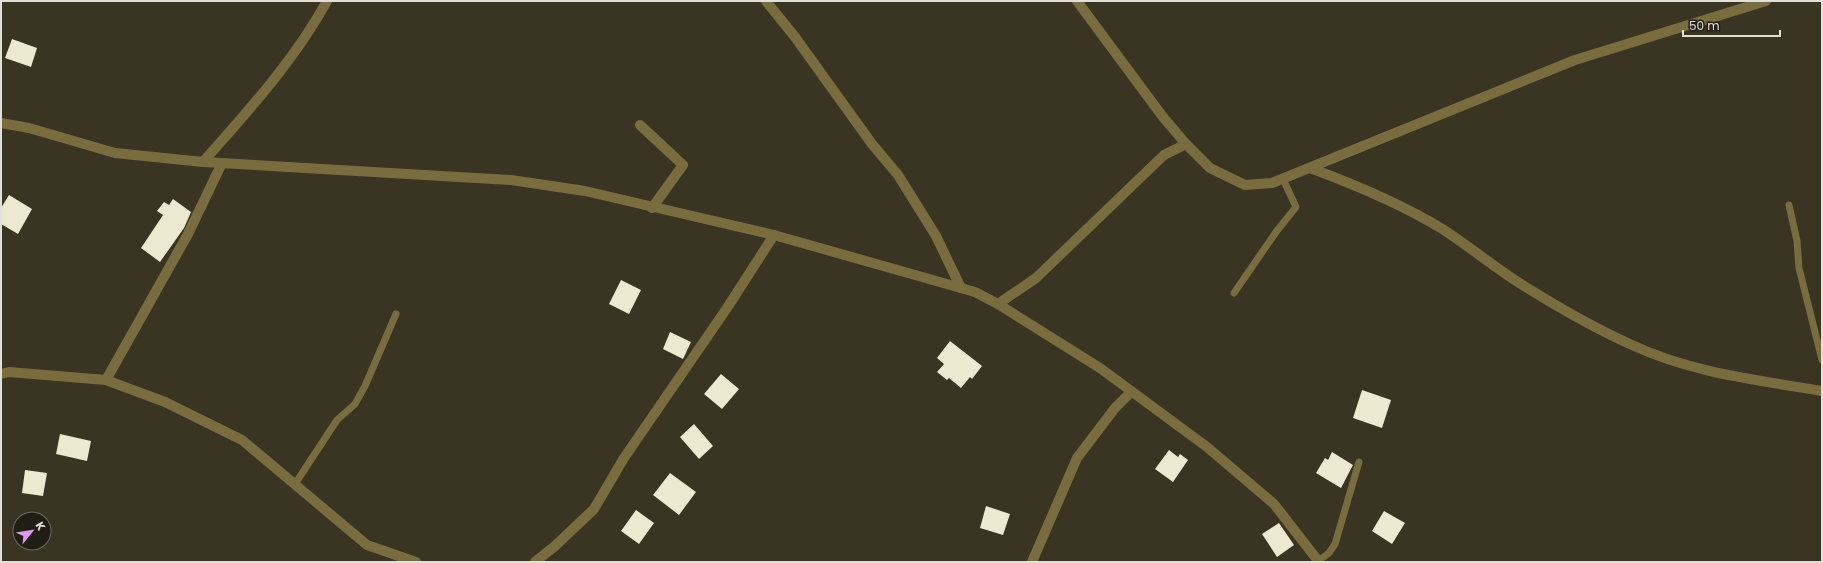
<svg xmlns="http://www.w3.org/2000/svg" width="1823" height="563" font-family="Poppins,sans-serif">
  <rect width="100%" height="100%" fill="#3a3522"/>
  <!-- building -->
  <g fill="#ede8d0">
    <path d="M12 39 37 48 31 67 5 58Z"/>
    <path d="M9 195 32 209 18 234 1 224V208Z"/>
    <path d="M173 199 191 212 184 228 160 262 141 248 163 215 157 211 164 202 169 205Z"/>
    <path d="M621 280 641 290 629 314 609 304Z"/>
    <path d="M670 332 691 342 683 359 663 349Z"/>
    <path d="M950 341 982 366 972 379 970 377 961 388 949 378 947 380 937 372 944 364 937 358Z"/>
    <path d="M721 374 739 389 722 409 704 394Z"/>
    <path d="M1362 390 1391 400 1382 428 1353 418Z"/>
    <path d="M694 424 713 446 699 459 680 437Z"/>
    <path d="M60 434 91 441 87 461 56 454Z"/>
    <path d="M1169 450 1178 457 1180 454 1188 460 1173 482 1155 469Z"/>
    <path d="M1332 452 1353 465 1341 488 1316 473 1325 458 1328 460Z"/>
    <path d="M25 470 47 473 43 496 22 493Z"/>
    <path d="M670 473 696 492 679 515 653 495Z"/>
    <path d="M986 506 1010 514 1003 535 980 528Z"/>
    <path d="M636 510 654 523 639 544 621 531Z"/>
    <path d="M1384 511 1405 523 1392 544 1372 531Z"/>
    <path d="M1279 523 1294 545 1277 557 1262 534Z"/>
  </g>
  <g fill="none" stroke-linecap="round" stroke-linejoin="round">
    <!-- lane -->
    <g stroke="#796d40" stroke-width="7">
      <path d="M1789 205 1797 241 1799 268 1822 360"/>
      <path d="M1234 293 1276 232 1296 207 1283 179"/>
      <path d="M295 484 337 420 355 404 365 386 396 314"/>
      <path d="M1318 561 1329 553 1335 544 1359 462"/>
    </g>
    <!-- street -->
    <g stroke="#796d40" stroke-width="10">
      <path d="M766 1 795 37 872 144 898 175 936 236 961 288"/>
      <path d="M1077 1 1163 117 1186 144 1210 168 1245 185 1272 183 1575 60 1766 1"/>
      <path d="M1 123 29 128 115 153 203 162 511 180 585 191 774 235 975 292 998 304 1100 368 1207 447 1274 504 1319 562"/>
      <path d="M640 125 683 165 652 208"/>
      <path d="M203 162C248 111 294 61 327 1"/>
      <path d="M1310 168C1356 185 1402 204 1444 230 1470 247 1494 267 1521 284 1556 306 1594 328 1632 345 1692 373 1757 380 1822 391"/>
      <path d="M998 304 1036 278 1164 155 1186 144"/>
      <path d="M1 374 9 372 106 380 165 402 242 440 367 545 416 562"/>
      <path d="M106 380 188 234 222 163"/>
      <path d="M535 562 555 546 594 509 624 458 727 308 774 235"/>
      <path d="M1032 562 1077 458 1115 408 1131 392"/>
    </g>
  </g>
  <!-- border -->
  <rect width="1823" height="563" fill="none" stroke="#e3e1d5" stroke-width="4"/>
  <!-- north arrow -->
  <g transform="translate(32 531) rotate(60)"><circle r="19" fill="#1f1d14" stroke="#6d6b61"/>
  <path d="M0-3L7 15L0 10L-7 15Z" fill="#de98f3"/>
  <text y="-6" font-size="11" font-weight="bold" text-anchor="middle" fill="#e3e1d5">K</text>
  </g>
  <!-- scale -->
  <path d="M1683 30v6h97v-6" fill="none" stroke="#e3e1d5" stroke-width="2"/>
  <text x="1689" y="30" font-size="12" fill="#e3e1d5" stroke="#1f1d14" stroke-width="3" paint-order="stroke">50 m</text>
</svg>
